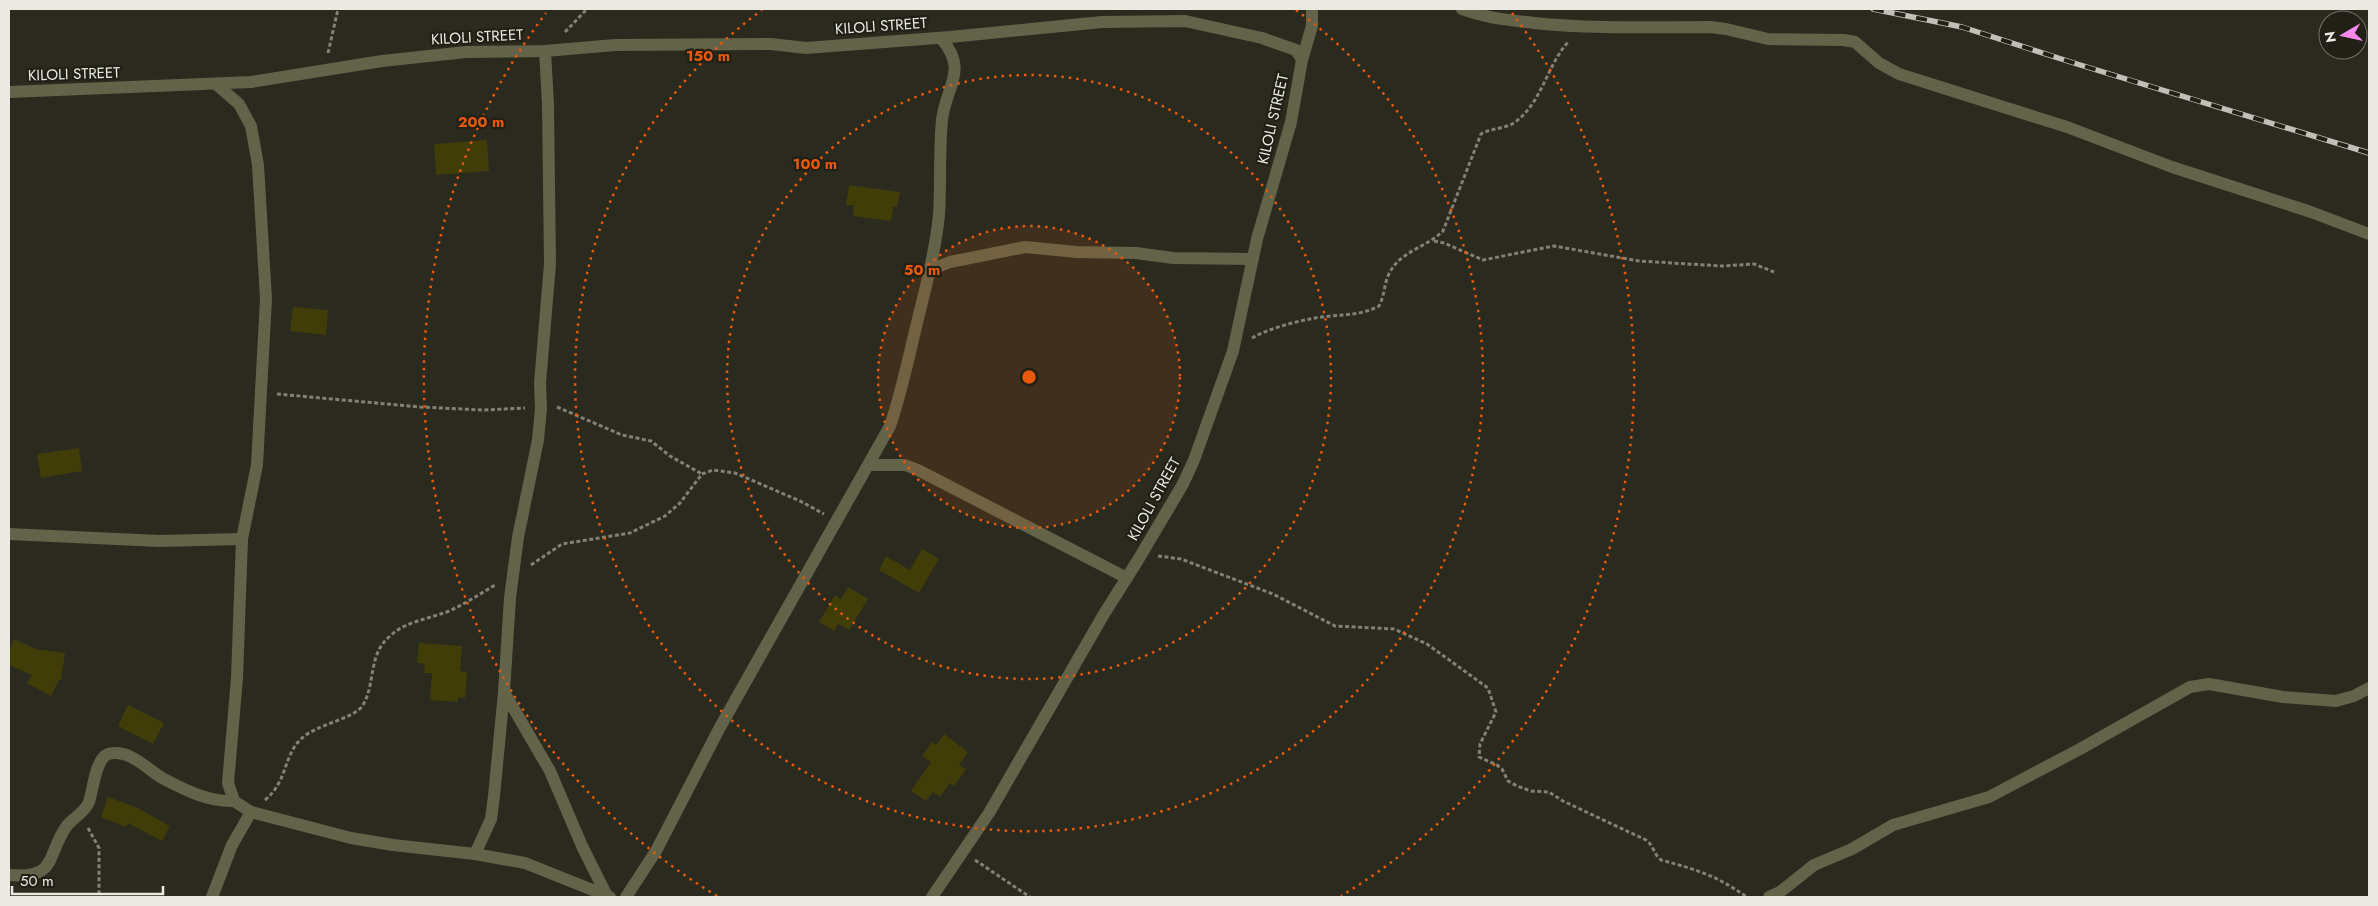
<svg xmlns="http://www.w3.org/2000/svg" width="2378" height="906" viewBox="0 0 2378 906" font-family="Jost,sans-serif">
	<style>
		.building { fill: #403d08 }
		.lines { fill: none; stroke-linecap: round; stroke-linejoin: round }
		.path { stroke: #818178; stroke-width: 3; stroke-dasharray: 4 2.5; stroke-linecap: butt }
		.minor { stroke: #636349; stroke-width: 12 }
		.rail-casing { stroke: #c0c0b8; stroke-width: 5.5 }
		.rail { stroke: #212016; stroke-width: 4; stroke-dasharray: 11; stroke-linecap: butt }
		.ring { fill: none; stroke: #e8590c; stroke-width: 2.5; stroke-dasharray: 2.5 5 }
		.labels { text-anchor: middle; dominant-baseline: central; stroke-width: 4.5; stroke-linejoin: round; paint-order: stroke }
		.street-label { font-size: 15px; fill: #eaeae3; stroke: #212016 }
		.centre { fill: #e8590c; stroke: #212016; stroke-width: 2.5 }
		.ring-label { font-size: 15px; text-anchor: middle; font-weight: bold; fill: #e8590c; stroke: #212016; stroke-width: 4.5; stroke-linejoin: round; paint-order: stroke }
	</style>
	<rect width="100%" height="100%" fill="#2a2a1f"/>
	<!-- building -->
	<g class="building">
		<polygon points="487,140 489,171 436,175 434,144"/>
		<polygon points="849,185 900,192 897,207 893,207 891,221 853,216 854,205 846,205"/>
		<polygon points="293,307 328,310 326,335 290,331"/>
		<polygon points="79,448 82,471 41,478 37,454"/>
		<polygon points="922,549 939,559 919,593 879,570 886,556 910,570"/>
		<polygon points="848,587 868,599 849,630 838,624 834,631 819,622 835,595 841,599"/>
		<polygon points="14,639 36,649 65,653 61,680 59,680 51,696 27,683 32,675 9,665 9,651"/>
		<polygon points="419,643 462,646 460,671 467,672 465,698 458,697 458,702 430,700 432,673 424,673 425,664 417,663"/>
		<polygon points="128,705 164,723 153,744 118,726"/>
		<polygon points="944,734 968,752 959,765 966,769 954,786 950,783 940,797 933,792 926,801 911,791 931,762 922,756 932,742 936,745"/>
		<polygon points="108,797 138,808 170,826 162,841 128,823 126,827 101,817"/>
	</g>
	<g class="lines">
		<!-- path -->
		<g class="path">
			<polyline points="565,32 587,9"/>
			<polyline points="328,53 338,9"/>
			<polyline points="1434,241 1444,243 1483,260 1554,246 1639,261 1722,266 1754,264 1774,272"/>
			<path d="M1252,338C1270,328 1294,322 1315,318C1336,314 1359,317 1379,306C1385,295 1384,282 1390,272C1401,251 1427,247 1443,231L1481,134C1491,128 1504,129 1514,123C1543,102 1546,66 1569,41"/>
			<polyline points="277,394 420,407 483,410 525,408"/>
			<polyline points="557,407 622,435 651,441 670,456 702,474"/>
			<path d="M1158,556L1181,559L1273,594L1335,626L1394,629L1427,644L1488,688L1496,712L1480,744L1479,757L1497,765L1502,769L1508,781L1517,786L1531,791L1549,792L1563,801L1646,840C1654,846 1654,855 1661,860C1698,870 1715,875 1747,897"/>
			<polyline points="531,565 562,544 630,533 665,516 680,503 702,474 713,470 735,473 800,501 824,514"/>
			<path d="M265,800C288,781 283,756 301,739C316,724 355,719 363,705C376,682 368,654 390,636C406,621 429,619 449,611C465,604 480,594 495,585"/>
			<polyline points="88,828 99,848 99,897"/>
			<polyline points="975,860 1030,897"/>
		</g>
		<!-- minor -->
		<g class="minor">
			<path d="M1462,9C1485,18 1509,20 1534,23C1592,29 1651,27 1710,27L1726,29L1768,39L1844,40L1855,42L1879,63L1899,74L2067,127L2172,167L2311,212L2369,234"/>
			<polyline points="1302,60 1312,26 1312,9"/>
			<polyline points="217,85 239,104 251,126 258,165 266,299 257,465 242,539 237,678 228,783 234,801 251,812 351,838 393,845 475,854 525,863 610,897"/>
			<polyline points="9,92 251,82 382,61 466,52 545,51 615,45 771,44 806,48 950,37 1102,22 1185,21 1262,38 1296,50 1302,60 1291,122 1257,239 1233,351 1194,460 1183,484 1138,560 1104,614 989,813 932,897"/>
			<polyline points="930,270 950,262 1025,247 1077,252 1136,253 1173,258 1253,259"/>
			<polyline points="869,465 905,465 918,470 1127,578"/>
			<polyline points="9,534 159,541 242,539"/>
			<polyline points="504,692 550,771 582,846 607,896"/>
			<polyline points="475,854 491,819 494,796 504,692 510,598 518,537 538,440 541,408 540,383 550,264 548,104 545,51"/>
			<path d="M9,875C58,879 46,856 66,827C72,818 84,814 89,802C93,791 95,759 108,754C129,748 147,769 162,778C185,790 208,802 234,801"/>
			<polyline points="212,897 232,845 251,812"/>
			<path d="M626,897L656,851L719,729L890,426C901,394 908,360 916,327C925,290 935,253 939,215C941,183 939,151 942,120C946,85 969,71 941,38"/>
			<polyline points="1769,897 1780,892 1814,865 1852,849 1893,825 1989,797 2080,749 2190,687 2209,684 2283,697 2336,701 2354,696 2369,688"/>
		</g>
		<!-- rail casing -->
		<g class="rail-casing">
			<polyline id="rail" points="1873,9 1962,27 2077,64 2369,153"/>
		</g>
		<!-- rail -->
		<use href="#rail" class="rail"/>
	</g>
	<!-- distance rings -->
	<circle cx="1029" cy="377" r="151" fill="#e8590c" fill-opacity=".12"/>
	<g class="ring">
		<circle cx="1029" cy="377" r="151"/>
		<circle cx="1029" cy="377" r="302"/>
		<path d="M1296 10A454 454 0 1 1 762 10"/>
		<path d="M717 896A605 605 0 0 1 546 13M1512 13A605 605 0 0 1 1341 896"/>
	</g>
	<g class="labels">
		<!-- street labels -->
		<g class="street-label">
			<text transform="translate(881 26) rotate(-4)">KILOLI STREET</text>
			<text transform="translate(477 37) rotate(-3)">KILOLI STREET</text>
			<text transform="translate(74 74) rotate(-2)">KILOLI STREET</text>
			<text transform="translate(1273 119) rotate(-77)">KILOLI STREET</text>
			<text transform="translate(1154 499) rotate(-61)">KILOLI STREET</text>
		</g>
	</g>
	<circle cx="1029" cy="377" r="8" class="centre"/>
	<g class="ring-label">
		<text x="708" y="61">150 m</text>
		<text x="481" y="127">200 m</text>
		<text x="815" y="169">100 m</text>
		<text x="922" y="275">50 m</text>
	</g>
	<!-- border -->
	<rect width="2378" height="906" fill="none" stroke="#eaeae3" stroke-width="20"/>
	<!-- north arrow -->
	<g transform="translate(2343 35) rotate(261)"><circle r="24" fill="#212016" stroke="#717168"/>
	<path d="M0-4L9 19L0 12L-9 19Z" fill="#f888eb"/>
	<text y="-8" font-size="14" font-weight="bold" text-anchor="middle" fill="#eaeae3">N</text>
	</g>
	<!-- scale -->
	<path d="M12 886v8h151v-8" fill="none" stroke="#eaeae3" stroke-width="2.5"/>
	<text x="20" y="886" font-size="15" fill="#eaeae3" stroke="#212016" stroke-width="4" paint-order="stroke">50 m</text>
</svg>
